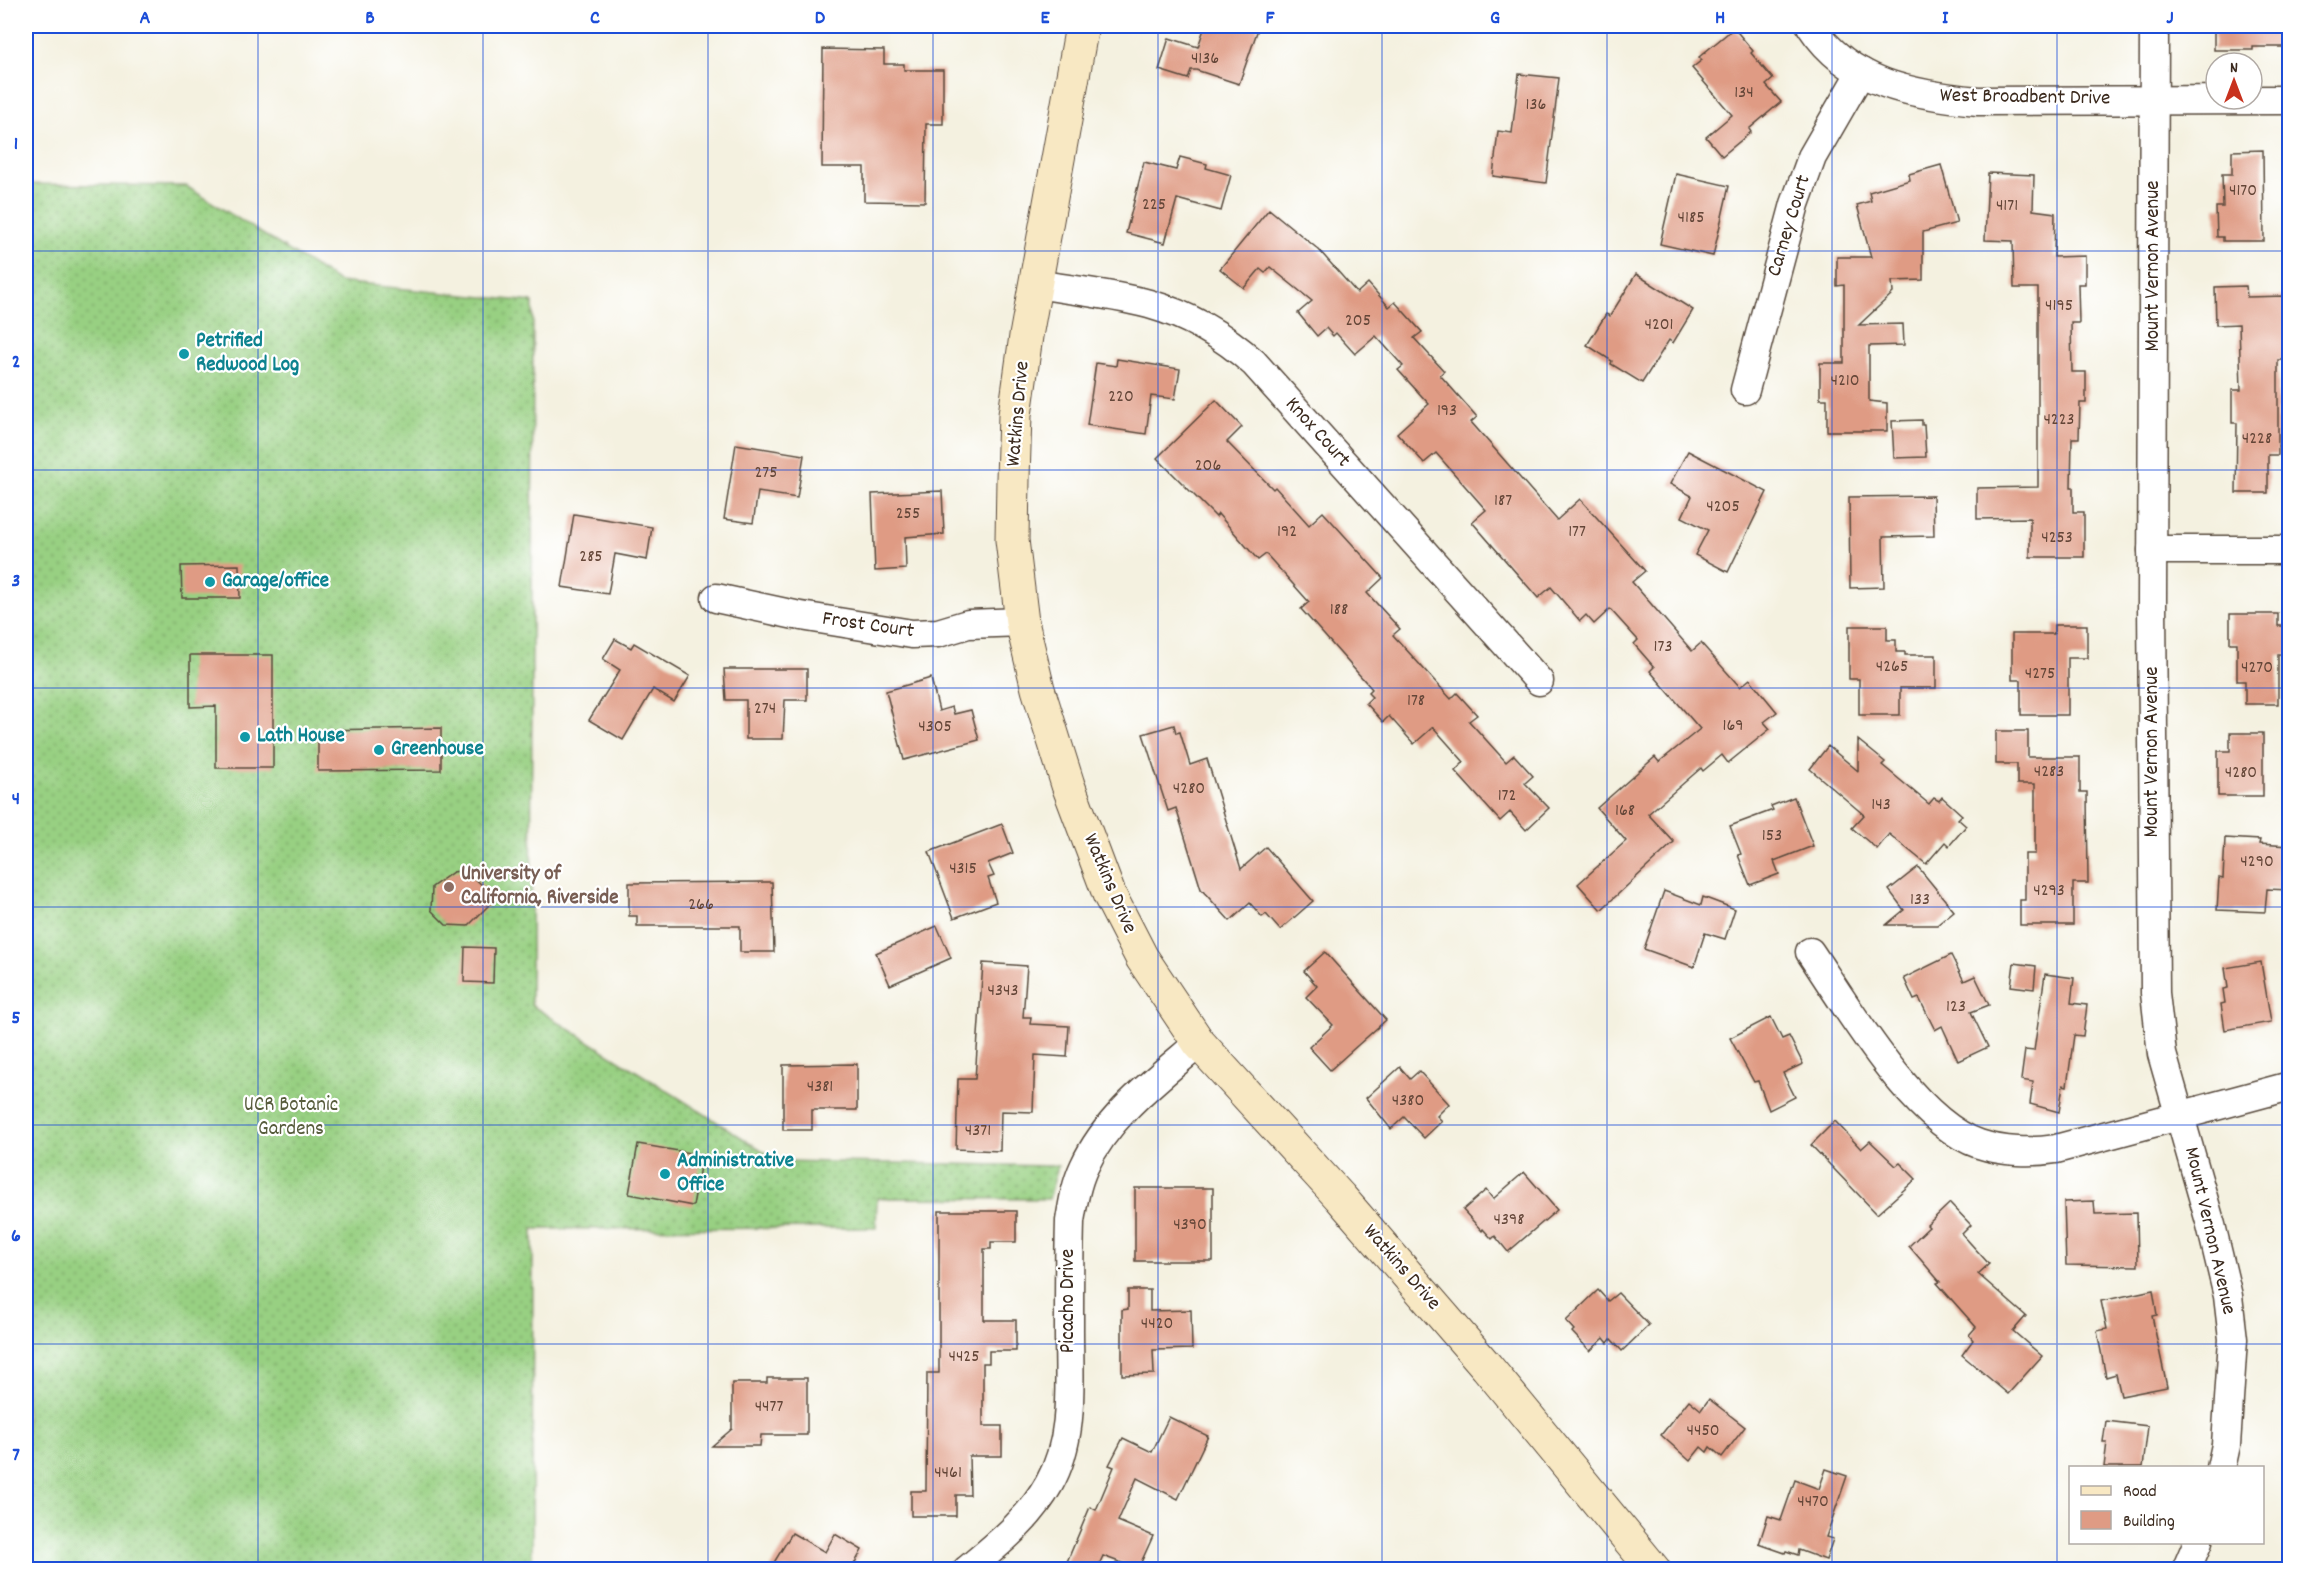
<svg xmlns="http://www.w3.org/2000/svg" width="2315" height="1595" viewBox="0 0 2315 1595" font-family="Dekko,sans-serif">
	<style>
		.garden { fill: url(#garden-dots); stroke: #6a7d50; stroke-width: 1.5 }
		.building { fill: #df9b84 }
		.lines { fill: none; stroke-linecap: round; stroke-linejoin: round }
		.minor-casing { stroke: #57483b; stroke-width: 31 }
		.secondary-casing { stroke: #57483b; stroke-width: 35 }
		.minor { stroke: #fff; stroke-width: 28 }
		.secondary { stroke: #f8e8c3; stroke-width: 33 }
		.grid { fill: none; stroke: #1d4ed8; stroke-width: 1.5; stroke-opacity: 0.55 }
		.culture-dot { fill: #0f9aa8; stroke: #fff; stroke-width: 2 }
		.education-dot { fill: #8d6e63; stroke: #fff; stroke-width: 2 }
		.labels { text-anchor: middle; dominant-baseline: central; stroke-width: 4.5; stroke-linejoin: round; paint-order: stroke }
		.number-label { font-size: 18px; fill: #644638 }
		.street-label { font-size: 21px; fill: #3b2a1e; stroke: #fff }
		.culture-label { font-size: 21px; font-weight: bold; fill: #0d838f; stroke: #fff; text-anchor: start }
		.education-label { font-size: 21px; font-weight: bold; fill: #785e54; stroke: #fff; text-anchor: start }
		.park-label { font-size: 21px; fill: #575c3c; stroke: #fff }
		.neatline { fill: none; stroke: #1d4ed8; stroke-width: 2 }
		.grid-label { font-size: 20px; text-anchor: middle; font-weight: bold; fill: #1d4ed8 }
	</style>
	<defs>
		<pattern id="garden-dots" width="8" height="8" patternUnits="userSpaceOnUse" patternTransform="scale(1.5)"><rect width="8" height="8" fill="#98d082"/><path d="M2 2h.1M6 6h.1" fill="none" stroke="#7da96a" stroke-width="1.8" stroke-linecap="round"/></pattern>
	</defs>
	<rect width="100%" height="100%" fill="#fff"/>
	<filter id="ink" filterUnits="userSpaceOnUse"><feTurbulence type="fractalNoise" baseFrequency=".0167" numOctaves="2"/><feDisplacementMap in="SourceGraphic" scale="12" xChannelSelector="R" yChannelSelector="G"/><feConvolveMatrix kernelMatrix="1 2 1 2 8 2 1 2 1" color-interpolation-filters="sRGB"/></filter>
	<filter id="wash" filterUnits="userSpaceOnUse"><feTurbulence type="fractalNoise" baseFrequency=".008" numOctaves="4" result="noise"/><feDisplacementMap in="SourceGraphic" scale="24" xChannelSelector="R" yChannelSelector="G"/><feGaussianBlur stdDeviation="1.35" result="paint"/><feColorMatrix in="noise" values="0 0 0 0 0 0 0 0 0 0 0 0 0 0 0 0 0 1.4 0 .05"/><feComposite in="paint" operator="in"/></filter>
	<g filter="url(#wash)">
		<rect width="100%" height="100%" fill="#f4f1e0"/>
		<!-- garden -->
		<polygon class="garden" points="26,184 186,186 339,282 533,302 531,1005 779,1161 1058,1166 1049,1199 877,1198 876,1228 533,1229 532,1569 26,1570"/>
		<g id="blocks">
			<!-- building -->
			<g class="building">
				<polygon points="1205,26 1259,26 1239,84 1196,70 1191,70 1188,79 1159,70 1169,38 1198,47"/>
				<polygon points="2214,26 2289,26 2289,47 2253,47 2253,50 2214,50"/>
				<polygon points="1734,28 1753,51 1751,53 1773,79 1766,85 1781,102 1749,129 1751,132 1722,156 1706,137 1732,115 1692,68 1702,60 1699,57"/>
				<polygon points="823,49 884,50 884,64 904,64 904,70 943,70 943,124 926,124 925,202 864,201 864,167 822,167"/>
				<polygon points="1519,74 1559,78 1546,183 1493,176 1498,131 1512,133"/>
				<polygon points="2263,150 2264,241 2223,241 2223,237 2217,237 2216,207 2223,207 2222,174 2232,174 2232,151"/>
				<polygon points="1180,157 1207,164 1206,168 1231,175 1221,211 1177,199 1165,243 1126,233 1144,162 1176,170"/>
				<polygon points="1941,165 1957,223 1923,232 1923,280 1892,281 1893,293 1859,325 1903,324 1904,345 1869,346 1869,401 1887,403 1887,431 1827,431 1827,399 1820,399 1820,363 1844,363 1844,285 1837,286 1837,257 1871,257 1857,205 1871,201 1869,192 1910,180 1909,174"/>
				<polygon points="1988,173 2034,175 2033,210 2055,213 2054,257 2085,256 2085,284 2078,284 2079,323 2071,323 2072,372 2086,372 2086,403 2080,403 2079,438 2072,438 2071,487 2073,487 2073,512 2084,512 2084,557 2030,557 2030,518 1977,519 1977,488 2038,487 2038,288 2014,288 2013,241 1985,240"/>
				<polygon points="1676,174 1729,186 1713,256 1660,244"/>
				<polygon points="1269,209 1319,250 1357,293 1368,283 1389,307 1395,302 1422,332 1414,338 1444,371 1440,375 1477,417 1471,422 1557,520 1580,499 1645,571 1632,582 1692,651 1701,643 1740,687 1750,679 1777,712 1764,722 1770,729 1728,763 1722,755 1703,771 1701,768 1648,814 1674,842 1601,910 1578,884 1626,841 1597,808 1655,757 1659,762 1700,729 1650,671 1654,667 1634,644 1638,640 1610,609 1594,624 1586,615 1580,621 1551,587 1538,598 1472,522 1486,510 1436,453 1424,463 1397,433 1429,404 1398,370 1403,366 1376,336 1355,354 1336,333 1333,336 1326,328 1317,336 1298,313 1312,301 1270,267 1265,273 1260,269 1244,288 1220,269"/>
				<polygon points="1636,274 1693,310 1673,343 1669,340 1642,383 1611,364 1612,361 1587,345 1606,314 1610,316"/>
				<polygon points="2246,286 2247,297 2286,296 2288,360 2278,360 2278,455 2268,455 2268,493 2236,493 2237,423 2232,423 2232,390 2241,390 2239,324 2216,325 2215,287"/>
				<polygon points="1117,359 1180,369 1175,399 1151,396 1146,434 1087,425 1096,363 1116,366"/>
				<polygon points="1216,400 1242,427 1227,442 1273,489 1275,487 1309,525 1323,512 1383,578 1367,593 1400,629 1393,635 1451,699 1457,693 1477,715 1469,721 1506,762 1514,755 1533,776 1525,783 1549,808 1526,830 1510,812 1500,821 1455,771 1464,762 1433,727 1414,744 1389,716 1383,722 1366,703 1372,697 1368,693 1372,689 1301,609 1309,602 1266,554 1258,560 1218,514 1216,517 1157,458"/>
				<polygon points="1922,420 1922,425 1924,425 1926,457 1894,458 1892,421"/>
				<polygon points="736,444 804,455 797,498 758,492 753,523 724,519"/>
				<polygon points="1688,451 1767,492 1728,572 1695,555 1708,530 1682,517 1692,496 1670,484"/>
				<polygon points="942,491 944,534 905,537 906,569 875,571 872,494"/>
				<polygon points="1933,496 1934,536 1883,537 1884,587 1850,588 1849,497"/>
				<polygon points="574,514 652,527 647,560 615,554 608,594 562,587"/>
				<polygon points="239,565 240,598 182,598 181,566"/>
				<polygon points="2230,614 2278,614 2278,626 2289,626 2289,655 2278,655 2278,704 2245,704 2245,681 2237,681 2237,643 2230,643"/>
				<polygon points="2054,625 2087,625 2087,658 2068,658 2068,715 2021,715 2021,680 2012,680 2012,634 2054,634"/>
				<polygon points="1849,626 1887,626 1887,640 1896,640 1896,652 1905,652 1905,655 1936,655 1936,688 1900,688 1900,715 1859,715 1859,679 1849,679"/>
				<polygon points="615,639 631,648 634,643 690,676 674,702 653,689 623,740 589,720 620,670 603,659"/>
				<polygon points="190,655 273,655 273,768 216,768 216,706 190,707"/>
				<polygon points="724,669 807,669 807,700 785,700 783,739 746,739 746,700 726,700"/>
				<polygon points="931,678 939,711 952,707 954,714 971,710 979,740 904,760 886,691"/>
				<polygon points="1174,725 1176,733 1180,732 1190,765 1207,759 1241,869 1266,847 1313,901 1280,930 1266,914 1262,917 1250,903 1230,921 1201,889 1176,808 1168,811 1143,734"/>
				<polygon points="441,728 441,770 318,771 318,730"/>
				<polygon points="1996,731 2028,731 2028,757 2080,757 2080,792 2087,792 2088,883 2073,883 2073,925 2020,925 2020,900 2025,900 2025,854 2035,854 2035,784 2017,784 2017,764 1996,764"/>
				<polygon points="2230,733 2263,733 2263,796 2218,796 2218,751 2230,751"/>
				<polygon points="1858,740 1885,762 1882,765 1929,804 1934,798 1939,801 1942,797 1962,815 1958,819 1966,826 1949,846 1945,842 1926,864 1889,834 1877,849 1852,828 1864,815 1810,769 1828,746 1858,771"/>
				<polygon points="1794,797 1813,846 1774,861 1779,874 1750,885 1738,855 1741,854 1730,826 1773,810 1771,806"/>
				<polygon points="1002,824 1013,853 988,863 994,876 988,878 996,902 954,918 929,852"/>
				<polygon points="2225,838 2260,840 2259,844 2289,846 2289,890 2267,889 2265,912 2217,910 2219,878 2223,879"/>
				<polygon points="1918,867 1954,911 1937,925 1886,925 1904,910 1889,890"/>
				<polygon points="466,870 486,889 490,904 468,926 446,925 431,910 432,887 453,872"/>
				<polygon points="772,882 774,952 740,952 740,926 637,926 637,916 629,916 629,883"/>
				<polygon points="1664,891 1701,905 1703,897 1735,909 1725,939 1705,933 1694,967 1644,949"/>
				<polygon points="937,926 951,958 890,985 876,953"/>
				<polygon points="465,947 494,948 493,983 464,982"/>
				<polygon points="1325,952 1386,1020 1330,1070 1309,1047 1333,1025 1306,997 1317,986 1304,971"/>
				<polygon points="1951,955 1964,981 1975,976 1989,1005 1971,1012 1988,1047 1958,1061 1942,1026 1935,1030 1919,998 1914,1000 1904,978"/>
				<polygon points="2261,962 2271,1022 2225,1030 2221,1004 2225,1003 2223,989 2228,988 2225,968"/>
				<polygon points="983,963 1027,966 1023,1017 1031,1017 1030,1024 1069,1026 1067,1057 1035,1055 1033,1112 1001,1111 1000,1151 956,1149 958,1079 975,1079"/>
				<polygon points="2014,963 2036,966 2034,989 2011,986"/>
				<polygon points="2045,974 2074,978 2071,1003 2087,1005 2083,1036 2074,1035 2067,1086 2063,1085 2059,1112 2030,1104 2033,1082 2021,1080 2025,1050 2034,1051"/>
				<polygon points="1771,1017 1782,1039 1789,1036 1803,1064 1783,1073 1795,1097 1769,1110 1758,1081 1754,1082 1730,1038"/>
				<polygon points="857,1064 857,1110 812,1110 812,1130 783,1130 783,1065"/>
				<polygon points="1400,1067 1410,1079 1419,1071 1449,1104 1437,1116 1442,1121 1424,1138 1404,1117 1391,1129 1366,1098"/>
				<polygon points="1835,1121 1861,1149 1870,1141 1896,1166 1900,1163 1916,1179 1877,1214 1811,1145"/>
				<polygon points="638,1144 702,1155 693,1206 629,1194"/>
				<polygon points="1524,1172 1557,1210 1508,1252 1495,1236 1492,1239 1483,1229 1482,1231 1463,1210 1486,1190 1493,1199"/>
				<rect x="1135" y="1188" width="78" height="73"/>
				<polygon points="2094,1201 2095,1214 2137,1213 2138,1266 2066,1265 2064,1202"/>
				<polygon points="1950,1203 1971,1225 1962,1234 1989,1264 1978,1274 2026,1316 2013,1331 2042,1356 2008,1394 1962,1355 1973,1340 1969,1335 1976,1327 1937,1283 1940,1282 1909,1246 1929,1227 1927,1225"/>
				<polygon points="939,1211 1016,1211 1016,1242 991,1242 991,1249 984,1249 984,1320 1016,1320 1016,1351 989,1351 989,1363 983,1363 983,1426 1002,1426 1002,1456 969,1456 970,1495 956,1495 956,1516 911,1516 911,1491 926,1491 927,1373 939,1373"/>
				<polygon points="1128,1290 1150,1290 1150,1311 1191,1310 1192,1349 1153,1350 1154,1374 1122,1375 1122,1310 1128,1309"/>
				<polygon points="1598,1290 1608,1301 1618,1293 1649,1325 1622,1351 1611,1339 1608,1343 1604,1338 1590,1351 1572,1332 1574,1330 1566,1321"/>
				<polygon points="2153,1290 2157,1315 2152,1316 2167,1387 2121,1396 2116,1374 2106,1377 2097,1331 2107,1329 2101,1301"/>
				<polygon points="767,1378 807,1378 807,1435 761,1435 760,1446 712,1446 732,1429 732,1383 767,1383"/>
				<polygon points="1709,1399 1745,1427 1722,1457 1710,1447 1707,1452 1701,1447 1690,1461 1661,1435 1689,1400 1701,1410"/>
				<polygon points="1169,1417 1208,1436 1178,1499 1137,1478 1118,1521 1153,1536 1138,1569 1103,1556 1097,1569 1064,1569 1090,1507 1096,1510 1114,1467 1109,1465 1123,1438 1152,1452"/>
				<polygon points="2106,1421 2148,1426 2143,1467 2104,1467 2107,1442 2103,1442"/>
				<polygon points="1826,1469 1847,1476 1826,1537 1833,1539 1826,1560 1799,1550 1798,1555 1786,1551 1785,1553 1759,1544 1768,1516 1781,1520 1795,1480 1819,1489"/>
				<polygon points="792,1533 825,1552 835,1534 862,1550 852,1568 855,1569 770,1569"/>
			</g>
		</g>
	</g>
	<g filter="url(#ink)">
		<use href="#blocks" fill-opacity="0" stroke="#57483b" stroke-width="1.5"/>
		<g class="lines">
			<!-- minor casing -->
			<g class="minor-casing">
				<g id="minor">
					<path d="M1811,26C1849,84 1914,95 1978,101L2290,100"/>
					<polyline points="2154,26 2152,602 2155,993 2162,1054 2211,1225 2228,1296 2233,1339 2226,1445 2221,1468"/>
					<path d="M1035,284C1073,290 1112,294 1149,304C1188,315 1225,337 1254,363L1539,681"/>
					<polyline points="1745,390 1795,204 1812,157 1861,72"/>
					<polyline points="2152,550 2290,550"/>
					<polyline points="716,598 795,615 912,634 938,633 968,624 1022,622"/>
					<path d="M1810,952C1848,1008 1914,1122 1979,1144C2003,1152 2032,1153 2056,1149L2290,1086"/>
					<path d="M967,1570C998,1544 1029,1520 1049,1484C1075,1438 1069,1382 1069,1331C1069,1294 1069,1257 1070,1221C1073,1203 1076,1184 1084,1167C1107,1116 1157,1079 1199,1043"/>
					<polyline points="2186,1570 2198,1542"/>
				</g>
			</g>
			<!-- secondary casing -->
			<g class="secondary-casing">
				<polyline id="secondary" points="1082,26 1026,336 1015,415 1013,479 1012,540 1022,622 1038,689 1068,785 1109,894 1142,958 1199,1043 1340,1197 1487,1367 1654,1570"/>
			</g>
			<!-- minor -->
			<use href="#minor" class="minor"/>
			<!-- secondary -->
			<use href="#secondary" class="secondary"/>
		</g>
	</g>
	<!-- grid -->
	<path class="grid" d="M258,26V1570M483,26V1570M708,26V1570M933,26V1570M1158,26V1570M1382,26V1570M1607,26V1570M1832,26V1570M2057,26V1570M26,251H2290M26,470H2290M26,688H2290M26,907H2290M26,1125H2290M26,1344H2290"/>
	<!-- markers -->
	<g class="culture-dot">
		<circle cx="184" cy="354" r="6"/>
		<circle cx="210" cy="582" r="6"/>
		<circle cx="245" cy="737" r="6"/>
		<circle cx="379" cy="750" r="6"/>
		<circle cx="665" cy="1174" r="6"/>
	</g>
	<circle class="education-dot" cx="449" cy="887" r="6"/>
	<g class="labels">
		<!-- number labels -->
		<g class="number-label">
			<text x="1205" y="59">4136</text>
			<text x="1744" y="93">134</text>
			<text x="1536" y="105">136</text>
			<text x="2243" y="191">4170</text>
			<text x="1154" y="205">225</text>
			<text x="2007" y="206">4171</text>
			<text x="1691" y="218">4185</text>
			<text x="2059" y="306">4195</text>
			<text x="1358" y="321">205</text>
			<text x="1659" y="325">4201</text>
			<text x="1845" y="381">4210</text>
			<text x="1121" y="397">220</text>
			<text x="1447" y="411">193</text>
			<text x="2059" y="420">4223</text>
			<text x="2257" y="439">4228</text>
			<text x="1208" y="466">206</text>
			<text x="766" y="473">275</text>
			<text x="1503" y="501">187</text>
			<text x="1723" y="507">4205</text>
			<text x="908" y="514">255</text>
			<text x="1287" y="532">192</text>
			<text x="1577" y="532">177</text>
			<text x="2057" y="538">4253</text>
			<text x="591" y="557">285</text>
			<text x="1339" y="610">188</text>
			<text x="1663" y="647">173</text>
			<text x="1892" y="667">4265</text>
			<text x="2257" y="668">4270</text>
			<text x="2040" y="674">4275</text>
			<text x="1416" y="701">178</text>
			<text x="765" y="709">274</text>
			<text x="1733" y="726">169</text>
			<text x="935" y="727">4305</text>
			<text x="2049" y="772">4283</text>
			<text x="2241" y="773">4280</text>
			<text x="1189" y="789">4280</text>
			<text x="1507" y="796">172</text>
			<text x="1881" y="805">143</text>
			<text x="1625" y="811">168</text>
			<text x="1772" y="836">153</text>
			<text x="2257" y="862">4290</text>
			<text x="963" y="869">4315</text>
			<text x="2049" y="891">4293</text>
			<text x="1920" y="900">133</text>
			<text x="701" y="905">266</text>
			<text x="1003" y="991">4343</text>
			<text x="1956" y="1007">123</text>
			<text x="820" y="1087">4381</text>
			<text x="1408" y="1101">4380</text>
			<text x="978" y="1131">4371</text>
			<text x="1509" y="1220">4398</text>
			<text x="1190" y="1225">4390</text>
			<text x="1157" y="1324">4420</text>
			<text x="964" y="1357">4425</text>
			<text x="769" y="1407">4477</text>
			<text x="1703" y="1431">4450</text>
			<text x="948" y="1473">4461</text>
			<text x="1813" y="1502">4470</text>
		</g>
		<!-- street labels -->
		<g class="street-label">
			<text transform="translate(2025 98) rotate(1)">West Broadbent Drive</text>
			<text transform="translate(1790 226) rotate(-73)">Carney Court</text>
			<text transform="translate(2154 266) rotate(-90)">Mount Vernon Avenue</text>
			<text transform="translate(1019 414) rotate(-85)">Watkins Drive</text>
			<text transform="translate(1317 433) rotate(48)">Knox Court</text>
			<text transform="translate(868 626) rotate(8)">Frost Court</text>
			<text transform="translate(2153 752) rotate(-90)">Mount Vernon Avenue</text>
			<text transform="translate(1109 884) rotate(67)">Watkins Drive</text>
			<text transform="translate(2209 1231) rotate(77)">Mount Vernon Avenue</text>
			<text transform="translate(1401 1268) rotate(49)">Watkins Drive</text>
			<text transform="translate(1069 1301) rotate(-90)">Picacho Drive</text>
		</g>
		<!-- culture labels -->
		<g class="culture-label">
			<text x="196" y="342">Petrified<tspan x="196" dy="24">Redwood Log</tspan></text>
			<text x="222" y="582">Garage/office</text>
			<text x="257" y="737">Lath House</text>
			<text x="391" y="750">Greenhouse</text>
			<text x="677" y="1162">Administrative<tspan x="677" dy="24">Office</tspan></text>
		</g>
		<!-- education labels -->
		<g class="education-label">
			<text x="461" y="875">University of<tspan x="461" dy="24">California, Riverside</tspan></text>
		</g>
		<!-- park labels -->
		<g class="park-label">
			<text x="291" y="1106">UCR Botanic<tspan x="291" dy="24">Gardens</tspan></text>
		</g>
	</g>
	<!-- margin -->
	<rect width="2315" height="1595" fill="none" stroke="#fff" stroke-width="66"/>
	<!-- legend -->
	<rect x="2069" y="1466" width="195" height="78" fill="#ffffff" stroke="#b1aaa5" stroke-width="1.5"/>
	<rect x="2081" y="1486" width="30" height="9" fill="#f8e8c3" stroke="#b1aaa5" stroke-width="1.5"/>
	<text x="2123" y="1496" font-size="18" fill="#3b2a1e">Road</text>
	<rect x="2081" y="1511" width="30" height="18" fill="#df9b84" stroke="#b1aaa5" stroke-width="1.5"/>
	<text x="2123" y="1526" font-size="18" fill="#3b2a1e">Building</text>
	<!-- north arrow -->
	<g transform="translate(2234 81)"><circle r="28" fill="#ffffff" stroke="#b1aaa5" stroke-width="1.5"/>
	<path d="M0-4.5L10 22L0 15L-10 22Z" fill="#c8321e"/>
	<text y="-9" font-size="16" font-weight="bold" text-anchor="middle" fill="#3b2a1e">N</text>
	</g>
	<rect x="33" y="33" width="2249" height="1529" class="neatline"/>
	<g class="grid-label">
		<text x="145" y="23">A</text>
		<text x="370" y="23">B</text>
		<text x="595" y="23">C</text>
		<text x="820" y="23">D</text>
		<text x="1045" y="23">E</text>
		<text x="1270" y="23">F</text>
		<text x="1495" y="23">G</text>
		<text x="1720" y="23">H</text>
		<text x="1945" y="23">I</text>
		<text x="2170" y="23">J</text>
		<text x="16" y="149">1</text>
		<text x="16" y="367">2</text>
		<text x="16" y="586">3</text>
		<text x="16" y="804">4</text>
		<text x="16" y="1023">5</text>
		<text x="16" y="1241">6</text>
		<text x="16" y="1460">7</text>
	</g>
</svg>
